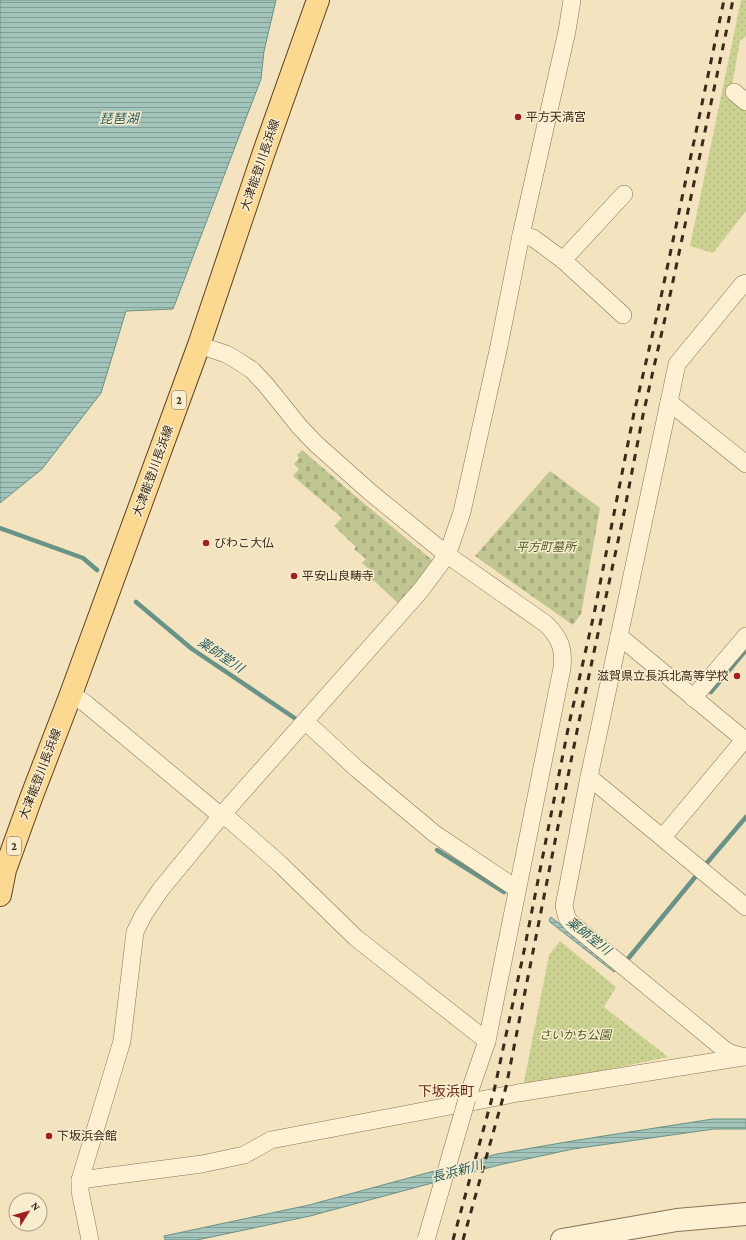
<svg xmlns="http://www.w3.org/2000/svg" width="746" height="1240" viewBox="0 0 746 1240" font-family="'Crimson Pro','Noto Sans JP',serif">
	<style>
		.grass { fill: url(#grass-dots) }
		.cemetery { fill: url(#cemetery-stones) }
		.water { fill: url(#water-rules); stroke: #689388 }
		.lines { fill: none; stroke-linecap: round; stroke-linejoin: round }
		.stream { stroke: #689388; stroke-width: 4.5 }
		.minor-casing { stroke: #8d7255; stroke-width: 18 }
		.tertiary-casing { stroke: #8d7255; stroke-width: 24 }
		.primary-casing { stroke: #5a402a; stroke-width: 24 }
		.minor { stroke: #fdf0d3; stroke-width: 17 }
		.tertiary { stroke: #fdf0d3; stroke-width: 22 }
		.primary { stroke: #fbd991; stroke-width: 22 }
		.rail { stroke: #3b2a1b; stroke-width: 3; stroke-dasharray: 7 7; stroke-linecap: butt }
		.minor-bridge-casing { stroke: #8d7255; stroke-width: 18; stroke-linecap: butt }
		.minor-bridge { stroke: #fdf0d3; stroke-width: 17 }
		.poi-dot { fill: #a31e20; stroke: #f9edcf; stroke-width: 1.5 }
		.labels { text-anchor: middle; dominant-baseline: central; stroke-width: 3; stroke-linejoin: round; paint-order: stroke }
		.shield { fill: #f9edcf; stroke: #746451; stroke-width: 1 }
		.shield-label { font-size: 11px; font-weight: bold; fill: #3b2a1b }
		.poi-label { font-size: 12px; fill: #3b2a1b; stroke: #f9edcf; text-anchor: start }
		.street-label { font-size: 12px; fill: #3b2a1b; stroke: #f9edcf }
		.park-label { font-size: 12px; font-style: italic; fill: #4c5a1f; stroke: #f9edcf }
		.water-label { font-size: 13px; font-style: italic; fill: #285d59; stroke: #f9edcf }
		.quarter-label { font-size: 14px; fill: #6d2715; stroke: #f9edcf }
	</style>
	<defs>
		<pattern id="grass-dots" width="8" height="8" patternUnits="userSpaceOnUse"><rect width="8" height="8" fill="#cbd291"/><path d="M2 2h.1M6 6h.1" fill="none" stroke="#afb47c" stroke-width="1.8" stroke-linecap="round"/></pattern>
		<pattern id="cemetery-stones" width="16" height="16" patternUnits="userSpaceOnUse"><rect width="16" height="16" fill="#c0c691"/><path d="M2 7V4a2 2 0 0 1 4 0v3zM10 15v-3a2 2 0 0 1 4 0v3z" fill="#a6aa7c"/></pattern>
		<pattern id="water-rules" width="6" height="5" patternUnits="userSpaceOnUse"><rect width="6" height="5" fill="#a2c4ba"/><path d="M0 2.5h6" fill="none" stroke="#859f96"/></pattern>
	</defs>
	<rect width="100%" height="100%" fill="#f3e3be"/>
	<!-- grass -->
	<g class="grass">
		<polygon points="741,0 746,0 746,36 740,41 730,97 746,110 746,211 713,253 690,246"/>
		<polygon points="560,941 616,987 604,1007 668,1057 523,1087 549,955"/>
	</g>
	<!-- cemetery -->
	<g class="cemetery">
		<polygon points="302,450 360,500 432,560 432,568 400,605 368,575 371,571 362,563 366,559 354,549 356,547 334,526 342,518 293,476 299,469 294,464 299,458 297,455"/>
		<polygon points="550,471 600,508 581,614 573,625 475,556"/>
	</g>
	<!-- water -->
	<g class="water">
		<polygon points="0,0 276,0 264,51 261,79 173,309 126,311 101,393 42,469 0,503"/>
		<polygon points="551,917 616,970 614,972 550,922 549,920"/>
		<polygon points="713,1119 746,1119 746,1129 714,1129 573,1149 499,1165 310,1216 197,1240 165,1240 164,1236 309,1205 497,1154 578,1140"/>
	</g>
	<g class="lines">
		<!-- stream -->
		<g class="stream">
			<polyline points="0,528 83,558 97,570"/>
			<polyline points="136,602 192,649 299,721"/>
			<polyline points="711,692 746,650"/>
			<polyline points="437,850 504,892"/>
			<polyline points="706,864 746,817"/>
			<polyline points="627,960 696,876"/>
		</g>
		<!-- minor casing -->
		<g class="minor-casing">
			<g id="minor">
				<polyline points="734,92 746,102"/>
				<polyline points="521,235 533,238 563,260 623,315"/>
				<polyline points="563,260 624,194"/>
				<path d="M199,345L226,354L235,359L252,370L266,385L299,426L315,443L370,492L446,554L546,624C560,638 564,648 562,668L487,1041L467,1099"/>
				<polyline points="669,402 677,364 743,284 746,283"/>
				<polyline points="746,464 669,402 589,777 564,906 567,918 572,924 725,1050 733,1054 746,1057"/>
				<polyline points="619,636 746,741"/>
				<polyline points="71,694 85,703 221,816 230,820 280,864 356,938 487,1041"/>
				<polyline points="693,698 746,636"/>
				<polyline points="305,721 357,769 435,834 517,889"/>
				<polyline points="589,777 746,907"/>
				<polyline points="663,837 744,740"/>
				<polyline points="80,1180 202,1164 244,1155 271,1140 518,1093 743,1057"/>
				<polyline points="90,1240 80,1191 80,1180 122,1041 135,932 144,914 161,889 221,816 421,590 441,563 450,547 462,512 499,346 521,235 567,31 572,0"/>
			</g>
		</g>
		<!-- tertiary casing -->
		<g class="tertiary-casing">
			<polyline id="tertiary" points="562,1240 677,1220 746,1214"/>
		</g>
		<!-- primary casing -->
		<g class="primary-casing">
			<polyline id="primary" points="0,895 5,870 31,798 71,694 199,345 264,152 318,0"/>
		</g>
		<!-- minor -->
		<use href="#minor" class="minor"/>
		<!-- tertiary -->
		<use href="#tertiary" class="tertiary"/>
		<!-- primary -->
		<use href="#primary" class="primary"/>
		<!-- rail -->
		<g class="rail">
			<polyline points="453,1240 494,1091 523,956 569,724 594,614 634,413 658,311 724,0"/>
			<polyline points="463,1240 506,1087 578,726 623,518 643,415 666,314 733,0"/>
		</g>
		<!-- minor-bridge casing -->
		<g class="minor-bridge-casing">
			<polyline id="minor-bridge" points="426,1240 467,1099"/>
		</g>
		<!-- minor-bridge -->
		<use href="#minor-bridge" class="minor-bridge"/>
	</g>
	<!-- markers -->
	<g class="poi-dot">
		<circle cx="518" cy="117" r="4"/>
		<circle cx="206" cy="543" r="4"/>
		<circle cx="294" cy="576" r="4"/>
		<circle cx="737" cy="676" r="4"/>
		<circle cx="49" cy="1136" r="4"/>
	</g>
	<g class="labels">
		<!-- shield labels -->
		<g class="shield">
			<rect x="172" y="391" width="14" height="18" rx="3"/>
			<rect x="7" y="837" width="14" height="18" rx="3"/>
		</g>
		<g class="shield-label">
			<text x="179" y="400">2</text>
			<text x="14" y="846">2</text>
		</g>
		<!-- poi labels -->
		<g class="poi-label">
			<text x="526" y="117">平方天満宮</text>
			<text x="214" y="543">びわこ大仏</text>
			<text x="302" y="576">平安山良畴寺</text>
			<text x="729" y="676" text-anchor="end">滋賀県立長浜北高等学校</text>
			<text x="57" y="1136">下坂浜会館</text>
		</g>
		<!-- street labels -->
		<g class="street-label">
			<text transform="translate(260 165) rotate(-71)">大津能登川長浜線</text>
			<text transform="translate(153 471) rotate(-70)">大津能登川長浜線</text>
			<text transform="translate(40 774) rotate(-69)">大津能登川長浜線</text>
		</g>
		<!-- park labels -->
		<g class="park-label">
			<text x="546" y="547">平方町墓所</text>
			<text x="575" y="1035">さいかち公園</text>
		</g>
		<!-- water labels -->
		<g class="water-label">
			<text x="119" y="118">琵琶湖</text>
			<text transform="translate(221 655) rotate(34)">薬師堂川</text>
			<text transform="translate(589 936) rotate(38)">薬師堂川</text>
			<text transform="translate(457 1171) rotate(-15)">長浜新川</text>
		</g>
		<!-- quarter labels -->
		<g class="quarter-label">
			<text x="446" y="1091">下坂浜町</text>
		</g>
	</g>
	<!-- north arrow -->
	<g transform="translate(28 1212) rotate(53)"><circle r="19" fill="#f9edcf" stroke="#ad9f87"/>
	<path d="M0-3L7 15L0 10L-7 15Z" fill="#a31e20"/>
	<text y="-6" font-size="11" font-weight="bold" text-anchor="middle" fill="#3b2a1b">N</text>
	</g>
</svg>
